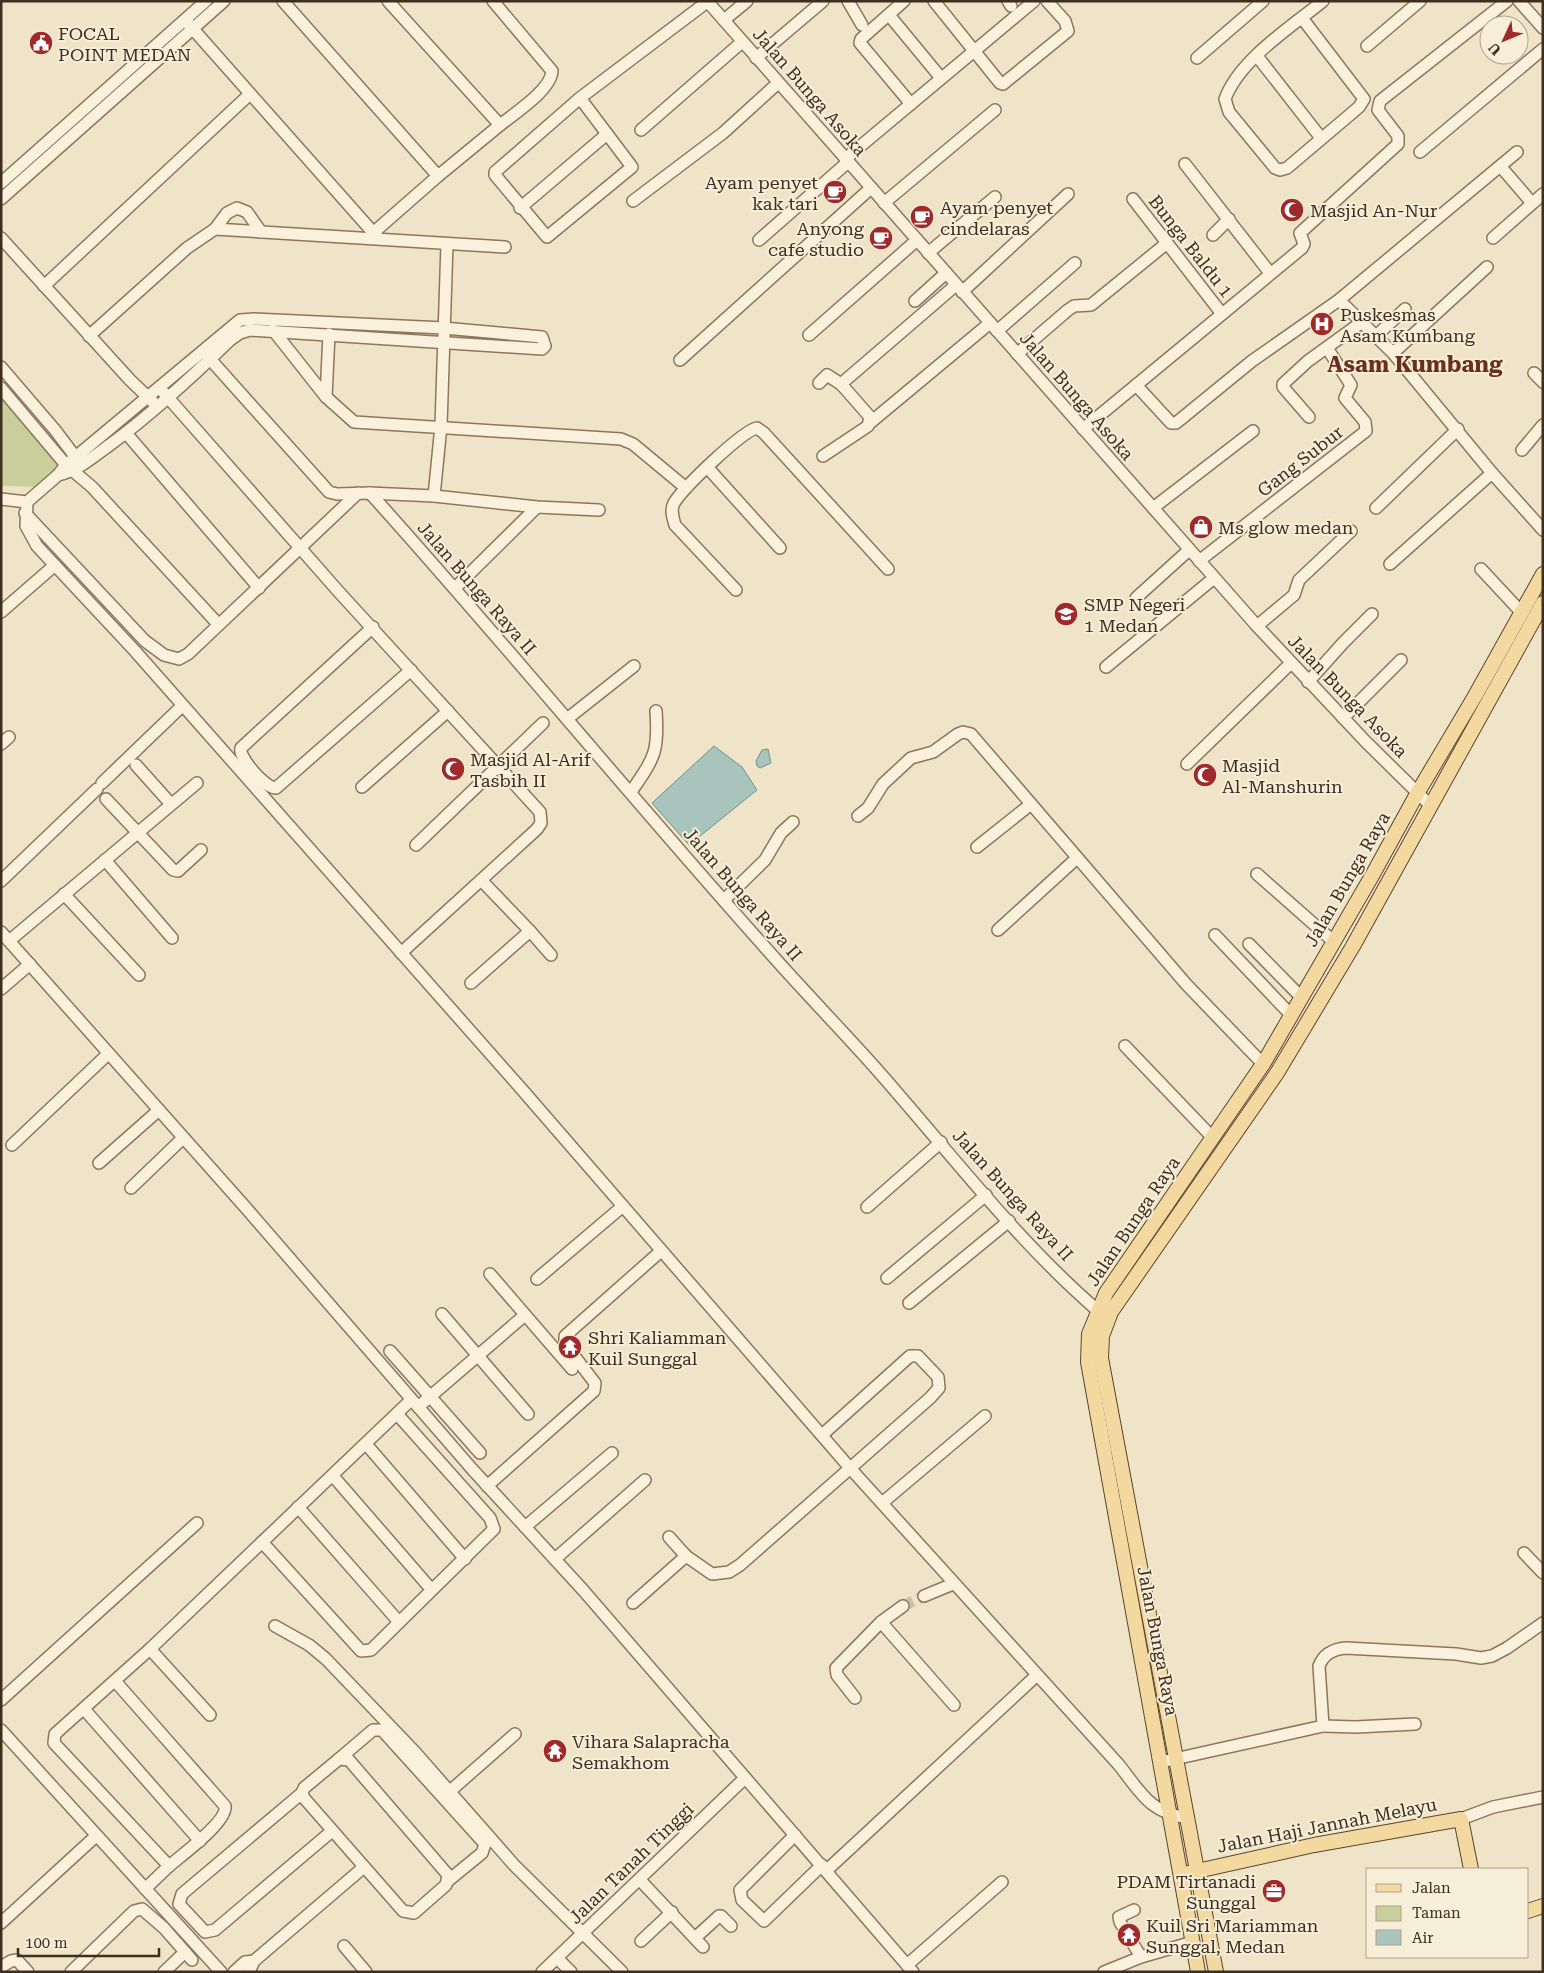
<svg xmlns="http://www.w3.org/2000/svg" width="1544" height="1973" viewBox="0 0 1544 1973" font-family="'Roboto Serif',serif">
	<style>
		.green { fill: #c9cf9b }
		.water { fill: #a9c4bc; stroke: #6f938a }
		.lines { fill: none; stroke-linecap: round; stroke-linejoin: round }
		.minor-tunnel { stroke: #ccc0a6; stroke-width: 11; stroke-dasharray: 11 5.5; stroke-linecap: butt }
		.minor-casing { stroke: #8d765c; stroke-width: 14 }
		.major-casing { stroke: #5b4430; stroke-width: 16 }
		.minor { stroke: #faf1dc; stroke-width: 11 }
		.major { stroke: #f3d9a0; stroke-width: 14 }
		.labels { text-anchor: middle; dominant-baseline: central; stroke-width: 4; stroke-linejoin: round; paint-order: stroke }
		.poi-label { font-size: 18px; fill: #3d2e20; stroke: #f7eed8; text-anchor: start }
		.street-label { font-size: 18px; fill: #3d2e20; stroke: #f7eed8 }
		.district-label { font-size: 22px; font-weight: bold; fill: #6b2e1e; stroke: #f7eed8 }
	</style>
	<rect width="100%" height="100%" fill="#f0e4c8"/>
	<!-- green -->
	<polygon class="green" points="1,394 59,458 58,468 37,487 1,486"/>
	<!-- water -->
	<g class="water">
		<polygon points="714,746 742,767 757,790 689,845 652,803"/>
		<polygon points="768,749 771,763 760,768 757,766 756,761 762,750"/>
	</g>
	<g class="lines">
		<!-- minor-tunnel -->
		<polyline class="minor-tunnel" points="903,1606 924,1596"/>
		<!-- minor casing -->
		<g class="minor-casing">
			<g id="minor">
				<polyline points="283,1 438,176 373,233"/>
				<polyline points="388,1 500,125 438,176"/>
				<path d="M493,1L552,71C551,90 515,113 500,125"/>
				<polyline points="707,1 1257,626 1366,742 1430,805"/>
				<polyline points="848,1 862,25"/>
				<polyline points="904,1 861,39 860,43 911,104"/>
				<polyline points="934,1 1000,83 1003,84 1068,31 1065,21 1047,1"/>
				<polyline points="1008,1 1011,6"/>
				<polyline points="1519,1 1543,28"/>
				<polyline points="889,15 941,78"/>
				<path d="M1302,18L1364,99L1359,107L1287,168L1280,170L1275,168L1229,112L1225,99C1239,60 1291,27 1323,1"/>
				<polyline points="185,20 378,238"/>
				<polyline points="724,20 747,1"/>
				<polyline points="1367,46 1420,1"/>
				<polyline points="1257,56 1321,138"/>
				<polyline points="756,58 823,1"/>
				<polyline points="1197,58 1263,1"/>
				<polyline points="580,98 632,167 547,237 495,175 495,172 580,98 707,2"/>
				<polyline points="641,130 742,42"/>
				<polyline points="1420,152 1543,49"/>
				<polyline points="845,159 1034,1"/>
				<polyline points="1185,164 1270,273"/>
				<polyline points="1501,167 1532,203"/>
				<polyline points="1,183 206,1"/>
				<polyline points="1,199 224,1"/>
				<polyline points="1133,199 1222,314"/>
				<polyline points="633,201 723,133 778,83"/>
				<polyline points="884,203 995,110"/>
				<polyline points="520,208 607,134"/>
				<polyline points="215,229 227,213 237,208 247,212 261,232"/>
				<polyline points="1213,235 1229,219"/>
				<polyline points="1,238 130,380 153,402"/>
				<polyline points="1493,238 1543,194"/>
				<polyline points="759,240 848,162"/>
				<polyline points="928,253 995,197"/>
				<polyline points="44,286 250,94"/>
				<polyline points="962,292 1068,194"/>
				<polyline points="1339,300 1393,353 1492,473 1543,530"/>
				<polyline points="915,301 946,273"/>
				<polyline points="273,330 326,397 354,422 621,439 633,444 686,488"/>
				<polyline points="997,331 1075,263"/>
				<polyline points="809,335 917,240"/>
				<polyline points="89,336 187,248 215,229 505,247"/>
				<polyline points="1376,336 1405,309"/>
				<polyline points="1393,353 1487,267"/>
				<polyline points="1017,354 1068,310 1074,306 1091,305 1167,243"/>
				<polyline points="210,359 329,492 337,494 370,493 434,496 537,507 599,510"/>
				<polyline points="680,360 871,188"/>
				<polyline points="1,367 55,430 80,463"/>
				<polyline points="1534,373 1543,382"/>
				<polyline points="819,383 827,375 841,384"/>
				<polyline points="1136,385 1171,423 1176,423 1252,361 1339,300 1517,152"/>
				<polyline points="1,388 66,465 92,487 218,624"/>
				<polyline points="164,393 338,591 540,812 541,823 537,829 401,953"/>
				<polyline points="326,397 329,334"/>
				<polyline points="1309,417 1283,387 1283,384 1308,361 1362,322"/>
				<polyline points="871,422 990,323"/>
				<polyline points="1083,429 1302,248 1304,244 1300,233 1398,144 1398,136 1378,110 1380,101 1507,1"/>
				<polyline points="126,433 259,588"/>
				<polyline points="1522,450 1543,425"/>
				<polyline points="823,456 868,426 870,417 841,384 956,285"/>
				<polyline points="707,467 780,548"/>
				<path d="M58,475C79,470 93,457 111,444C153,413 192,377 230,340L240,333L250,330L542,349L545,346L542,337L444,328L254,319L240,320L66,465L58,475L27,502L26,526L37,546L135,651L525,1093L850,1468L1119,1765C1141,1793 1150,1813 1188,1818"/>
				<path d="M370,493C504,642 630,796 763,945C798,985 835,1023 871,1063C945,1146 1013,1237 1097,1310"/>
				<polyline points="434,496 441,426 447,244"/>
				<polyline points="1,499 27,502"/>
				<polyline points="1153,508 1253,431"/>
				<polyline points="1376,508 1458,429"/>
				<polyline points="25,513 145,641 164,655 179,659 188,654 358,493"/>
				<polyline points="1199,561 1366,431 1365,422 1345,398 1351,385 1327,348"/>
				<polyline points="1390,564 1492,473"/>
				<polyline points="1481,569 1522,613"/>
				<polyline points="455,588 537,507"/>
				<path d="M736,590L675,525C673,518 670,510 674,503C683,488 742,431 757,428L764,433L888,569"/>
				<polyline points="1136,598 1189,550"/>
				<polyline points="1,612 55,565"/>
				<polyline points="1257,626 1294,595 1299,580 1351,531"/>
				<path d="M373,627L241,748C238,757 266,789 276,788L411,670"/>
				<polyline points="1106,667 1214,578"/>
				<polyline points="1308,682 1343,643 1372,614"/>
				<polyline points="1343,718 1401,660"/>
				<polyline points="567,719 634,666"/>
				<polyline points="1,744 9,737"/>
				<polyline points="1187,764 1291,663"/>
				<polyline points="136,765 170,803"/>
				<polyline points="102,783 182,706"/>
				<polyline points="362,787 448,711"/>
				<path d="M631,792C654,758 659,753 656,711"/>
				<polyline points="106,799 173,870 178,871 201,850"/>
				<polyline points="858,816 868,808 883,784 911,758 933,752 958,734 963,732 971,734 1186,984 1263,1064"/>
				<polyline points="416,845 543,723"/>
				<polyline points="977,847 1031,804"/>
				<polyline points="105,860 172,938"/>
				<polyline points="1257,874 1333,941"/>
				<polyline points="1,881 97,789"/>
				<polyline points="64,894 139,975"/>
				<polyline points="724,900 765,860 781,833 793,822"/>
				<polyline points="998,930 1077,858"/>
				<polyline points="530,931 551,955"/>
				<polyline points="1,932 246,1208 472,1469 583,1590 913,1972"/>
				<polyline points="1215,935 1291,1015"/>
				<polyline points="9,941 197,783"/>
				<polyline points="1249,944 1301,997"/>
				<polyline points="471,983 530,931 482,881"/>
				<polyline points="1,989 30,964"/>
				<polyline points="1125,1046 1213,1138"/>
				<polyline points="12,1145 108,1054"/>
				<polyline points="99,1163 159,1110"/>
				<polyline points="131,1188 183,1138"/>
				<polyline points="867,1207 941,1142"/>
				<polyline points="490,1274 572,1369"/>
				<polyline points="887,1278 986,1195"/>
				<polyline points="537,1279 623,1206"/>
				<polyline points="909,1303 1009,1221"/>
				<polyline points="442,1314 528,1414"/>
				<polyline points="390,1351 480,1453"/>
				<polyline points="418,1407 525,1315"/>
				<polyline points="366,1444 465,1559"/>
				<polyline points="333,1476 431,1589"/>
				<polyline points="487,1486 594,1391 595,1383 565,1344 565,1336 661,1251"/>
				<polyline points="882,1503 985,1416"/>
				<polyline points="298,1507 399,1622"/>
				<polyline points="525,1527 612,1453"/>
				<polyline points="669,1537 686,1556 712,1574 729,1572 740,1565 930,1398 939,1388 938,1377 918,1356 910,1356 822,1435"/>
				<polyline points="262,1542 361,1651 371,1650 494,1529 490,1518 397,1414"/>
				<polyline points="1524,1553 1543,1573"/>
				<polyline points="555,1559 645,1480"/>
				<polyline points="924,1596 953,1584"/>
				<polyline points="633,1603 686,1556"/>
				<polyline points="881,1622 954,1705"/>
				<polyline points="275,1626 309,1645 326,1659 414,1751 514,1865 622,1972"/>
				<polyline points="150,1649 210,1715"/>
				<path d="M115,1681L225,1806C228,1821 181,1856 169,1866L54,1743L55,1734L150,1649L411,1400"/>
				<polyline points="855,1698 837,1675 836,1668 881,1622 903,1606"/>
				<polyline points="1,1700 197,1523"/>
				<polyline points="84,1709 200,1841"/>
				<polyline points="1323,1726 1356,1727 1415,1724"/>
				<polyline points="1,1730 221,1972"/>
				<polygon points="339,1759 349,1760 448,1875 446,1885 414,1913 403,1911 304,1798 302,1793 304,1788"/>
				<polyline points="339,1759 373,1730 382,1730 485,1844 482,1853 449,1880"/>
				<path d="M1161,1762L1323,1726L1319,1666C1324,1653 1334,1649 1346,1648L1456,1654L1481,1658L1492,1656L1507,1648L1543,1623"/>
				<polyline points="449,1792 515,1734"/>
				<polyline points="302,1793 182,1894 179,1904 205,1932 215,1930 332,1831"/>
				<polyline points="1461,1819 1493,1807 1543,1797"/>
				<polyline points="795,1835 740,1890 742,1900 764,1921 822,1865"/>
				<polyline points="827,1870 1036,1676"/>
				<polyline points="640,1880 703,1947"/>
				<polyline points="145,1889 169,1866"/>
				<polyline points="1134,1910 1119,1917 1120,1922 1141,1957"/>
				<polyline points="1,1923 96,1836"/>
				<polyline points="695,1938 719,1916 721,1916 731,1926"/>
				<polyline points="641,1941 672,1912"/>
				<polyline points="344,1946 366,1972"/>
				<polyline points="557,1958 571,1972"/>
				<polyline points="907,1965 1002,1882"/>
				<polyline points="1,1967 11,1961 17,1960 28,1972"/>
				<polyline points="71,1972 134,1911 142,1909 164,1928 192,1960"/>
				<polyline points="164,1972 185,1952"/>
				<polyline points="234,1972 245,1962 254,1961"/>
				<polyline points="249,1972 254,1961 364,1867"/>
				<polyline points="542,1972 744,1779"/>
				<polyline points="1104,1972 1141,1957 1193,1942"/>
			</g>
		</g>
		<!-- major casing -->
		<g class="major-casing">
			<g id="major">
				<polyline points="1188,1873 1314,1845 1461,1819 1471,1869"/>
				<polyline points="1528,1911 1543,1906"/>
				<polyline points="1198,1972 1088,1362 1089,1334 1106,1293 1263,1064 1373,874 1418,792 1475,696 1543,574"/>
				<polyline points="1216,1972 1101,1358 1102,1336 1111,1312 1277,1073 1353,946 1543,603"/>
			</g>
		</g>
		<!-- minor -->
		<use href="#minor" class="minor"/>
		<!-- major -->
		<use href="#major" class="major"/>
	</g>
	<!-- icons -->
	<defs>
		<g id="civic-disc" transform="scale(1.25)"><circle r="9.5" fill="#9e2a2b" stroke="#f7eed8"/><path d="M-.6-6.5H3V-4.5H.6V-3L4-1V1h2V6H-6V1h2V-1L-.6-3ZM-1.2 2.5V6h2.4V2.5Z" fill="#fff"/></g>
		<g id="cafe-disc" transform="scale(1.25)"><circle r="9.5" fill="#9e2a2b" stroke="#f7eed8"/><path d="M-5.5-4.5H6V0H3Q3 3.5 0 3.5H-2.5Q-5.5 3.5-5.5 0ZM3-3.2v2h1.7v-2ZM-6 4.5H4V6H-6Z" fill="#fff"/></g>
		<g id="mosque-disc" transform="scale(1.25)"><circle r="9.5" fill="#9e2a2b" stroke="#f7eed8"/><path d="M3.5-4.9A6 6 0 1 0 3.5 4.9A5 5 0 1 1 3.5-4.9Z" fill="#fff"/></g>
		<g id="hospital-disc" transform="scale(1.25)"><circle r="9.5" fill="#9e2a2b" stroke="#f7eed8"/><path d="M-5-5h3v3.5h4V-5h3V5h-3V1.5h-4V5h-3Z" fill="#fff"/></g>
		<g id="shop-disc" transform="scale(1.25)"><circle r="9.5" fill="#9e2a2b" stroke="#f7eed8"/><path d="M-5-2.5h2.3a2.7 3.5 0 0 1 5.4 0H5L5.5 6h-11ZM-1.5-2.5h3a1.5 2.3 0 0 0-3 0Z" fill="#fff"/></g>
		<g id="school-disc" transform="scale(1.25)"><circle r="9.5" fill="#9e2a2b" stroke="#f7eed8"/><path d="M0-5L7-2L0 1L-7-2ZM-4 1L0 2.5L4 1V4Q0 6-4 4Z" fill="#fff"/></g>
		<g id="temple-disc" transform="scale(1.25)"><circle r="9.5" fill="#9e2a2b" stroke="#f7eed8"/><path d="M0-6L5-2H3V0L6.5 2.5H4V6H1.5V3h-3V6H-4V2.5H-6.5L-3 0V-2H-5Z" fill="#fff"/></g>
		<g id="office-disc" transform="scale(1.25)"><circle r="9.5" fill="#9e2a2b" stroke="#f7eed8"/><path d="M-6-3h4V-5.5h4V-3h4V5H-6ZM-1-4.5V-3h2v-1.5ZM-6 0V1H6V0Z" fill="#fff"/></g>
	</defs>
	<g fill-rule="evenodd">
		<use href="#civic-disc" x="41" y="43"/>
		<use href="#cafe-disc" x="835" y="192"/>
		<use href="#mosque-disc" x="1292" y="210"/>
		<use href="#cafe-disc" x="922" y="217"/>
		<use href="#cafe-disc" x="881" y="238"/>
		<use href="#hospital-disc" x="1322" y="324"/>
		<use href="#shop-disc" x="1201" y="527"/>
		<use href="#school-disc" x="1066" y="614"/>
		<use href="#mosque-disc" x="453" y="769"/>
		<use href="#mosque-disc" x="1205" y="775"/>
		<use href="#temple-disc" x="570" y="1347"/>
		<use href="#temple-disc" x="555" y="1751"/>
		<use href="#office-disc" x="1274" y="1891"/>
		<use href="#temple-disc" x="1129" y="1935"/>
	</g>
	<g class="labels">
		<!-- poi labels -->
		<g class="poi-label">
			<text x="58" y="33">FOCAL<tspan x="58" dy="21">POINT MEDAN</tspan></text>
			<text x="818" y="182" text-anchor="end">Ayam penyet<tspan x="818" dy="21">kak tari</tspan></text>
			<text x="940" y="207">Ayam penyet<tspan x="940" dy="21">cindelaras</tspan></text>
			<text x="1310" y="210">Masjid An-Nur</text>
			<text x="864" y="228" text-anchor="end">Anyong<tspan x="864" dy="21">cafe studio</tspan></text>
			<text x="1340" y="314">Puskesmas<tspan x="1340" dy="21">Asam Kumbang</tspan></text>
			<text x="1218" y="527">Ms glow medan</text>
			<text x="1084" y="604">SMP Negeri<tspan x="1084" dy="21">1 Medan</tspan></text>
			<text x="470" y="759">Masjid Al-Arif<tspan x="470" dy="21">Tasbih II</tspan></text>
			<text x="1222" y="765">Masjid<tspan x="1222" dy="21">Al-Manshurin</tspan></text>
			<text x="588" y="1337">Shri Kaliamman<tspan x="588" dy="21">Kuil Sunggal</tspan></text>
			<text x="572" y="1741">Vihara Salapracha<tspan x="572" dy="21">Semakhom</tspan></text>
			<text x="1256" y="1881" text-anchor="end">PDAM Tirtanadi<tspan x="1256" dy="21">Sunggal</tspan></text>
			<text x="1146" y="1925">Kuil Sri Mariamman<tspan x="1146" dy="21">Sunggal, Medan</tspan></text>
		</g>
		<!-- street labels -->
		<g class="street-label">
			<text transform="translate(810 92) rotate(49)">Jalan Bunga Asoka</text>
			<text transform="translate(1191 246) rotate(52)">Bunga Baldu 1</text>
			<text transform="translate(1077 396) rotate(49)">Jalan Bunga Asoka</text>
			<text transform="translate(1300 461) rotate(-38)">Gang Subur</text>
			<text transform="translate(477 588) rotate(49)">Jalan Bunga Raya II</text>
			<text transform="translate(1348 696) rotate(46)">Jalan Bunga Asoka</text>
			<text transform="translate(1347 879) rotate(-60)">Jalan Bunga Raya</text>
			<text transform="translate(743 894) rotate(49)">Jalan Bunga Raya II</text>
			<text transform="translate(1013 1195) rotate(48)">Jalan Bunga Raya II</text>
			<text transform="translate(1133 1221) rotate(-56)">Jalan Bunga Raya</text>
			<text transform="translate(1158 1641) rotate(79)">Jalan Bunga Raya</text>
			<text transform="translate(1327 1825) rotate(-11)">Jalan Haji Jannah Melayu</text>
			<text transform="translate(631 1863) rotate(-44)">Jalan Tanah Tinggi</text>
		</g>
		<!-- district labels -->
		<g class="district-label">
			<text x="1415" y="364">Asam Kumbang</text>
		</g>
	</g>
	<!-- border -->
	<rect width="1544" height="1973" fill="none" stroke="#3d2e20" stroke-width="5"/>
	<!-- legend -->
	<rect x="1366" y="1868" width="162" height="90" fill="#f7eed8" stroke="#ada18e"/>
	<rect x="1376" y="1884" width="25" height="8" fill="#f3d9a0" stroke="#ada18e"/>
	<text x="1412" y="1893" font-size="15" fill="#3d2e20">Jalan</text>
	<rect x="1376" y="1906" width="25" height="15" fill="#c9cf9b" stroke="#ada18e"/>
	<text x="1412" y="1918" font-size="15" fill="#3d2e20">Taman</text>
	<rect x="1376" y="1930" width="25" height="15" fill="#a9c4bc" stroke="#ada18e"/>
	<text x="1412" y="1943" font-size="15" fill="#3d2e20">Air</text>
	<!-- north arrow -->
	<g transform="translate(1504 40) rotate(226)"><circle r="24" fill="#f7eed8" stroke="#ada18e"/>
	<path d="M0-4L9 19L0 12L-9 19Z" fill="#9e2a2b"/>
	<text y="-8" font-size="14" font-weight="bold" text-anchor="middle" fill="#3d2e20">U</text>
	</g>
	<!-- scale -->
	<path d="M18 1948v8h141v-8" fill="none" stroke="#3d2e20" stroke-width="2.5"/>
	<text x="25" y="1948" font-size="15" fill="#3d2e20" stroke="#f7eed8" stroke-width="4" paint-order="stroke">100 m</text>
</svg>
